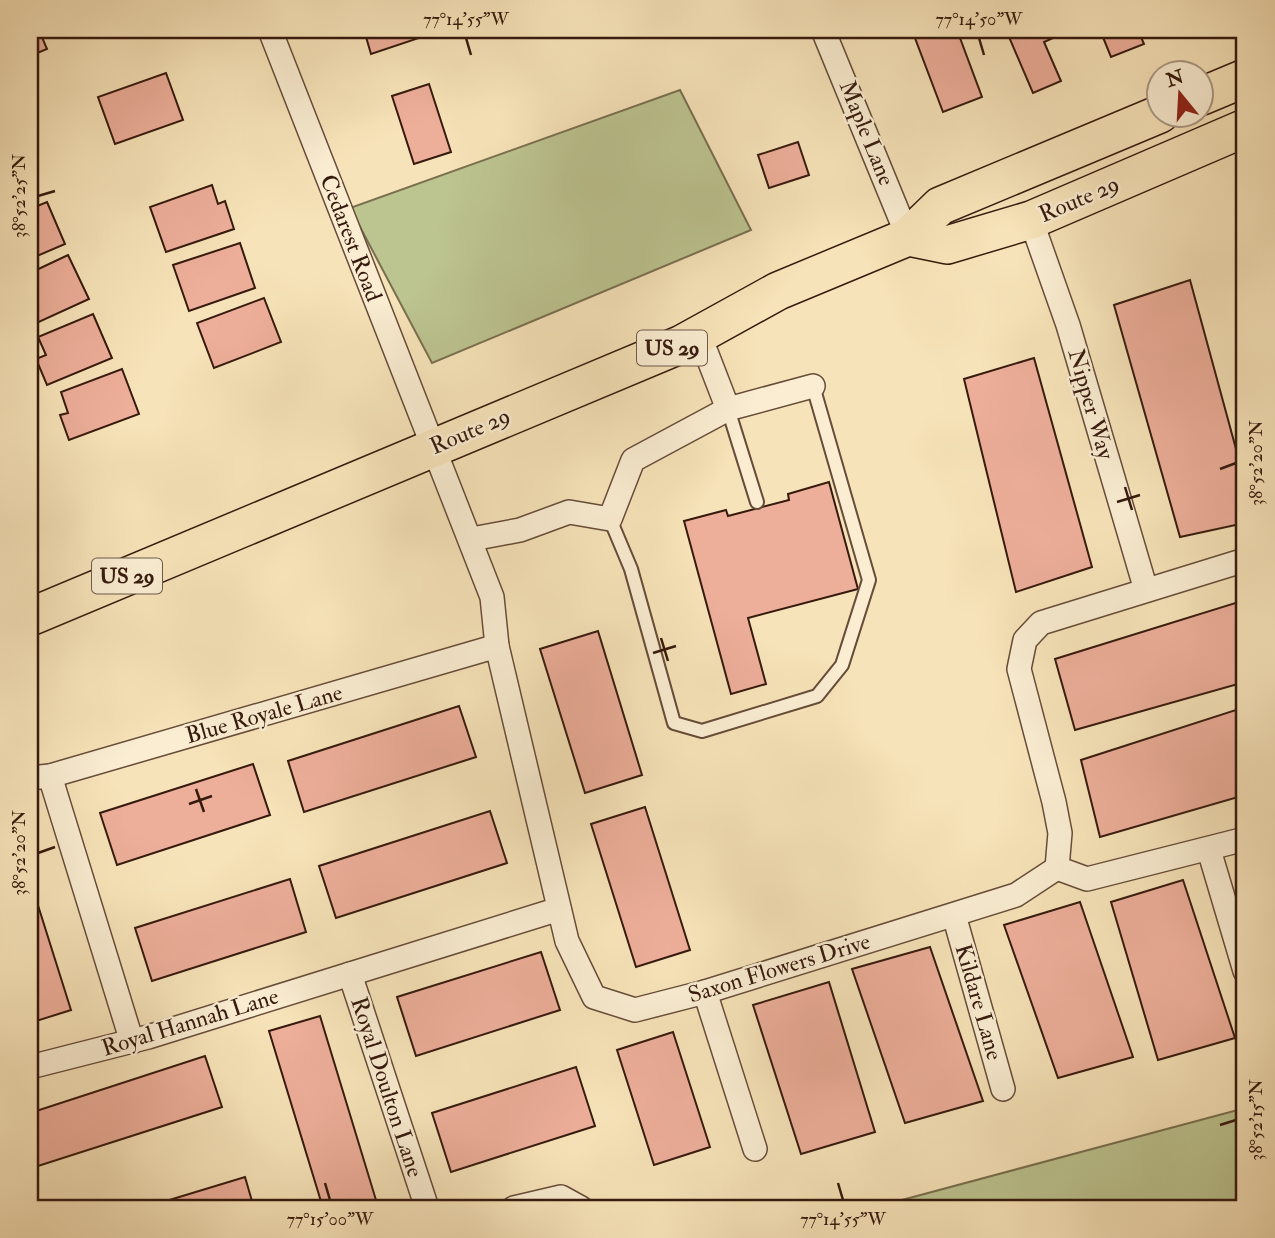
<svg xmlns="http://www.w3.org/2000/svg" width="1275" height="1238" viewBox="0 0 1275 1238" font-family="'IM FELL Double Pica',serif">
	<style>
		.green { fill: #bcc490; stroke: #796f4f; stroke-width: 2 }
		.building { fill: #edae9a; stroke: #361a0e; stroke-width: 2 }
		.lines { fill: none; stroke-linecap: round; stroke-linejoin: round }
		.lane-casing { stroke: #664c39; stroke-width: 16 }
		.street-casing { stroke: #664c39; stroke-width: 26 }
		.primary-casing { stroke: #361a0e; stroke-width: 40 }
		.lane { stroke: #faedd2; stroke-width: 12 }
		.street { stroke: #faedd2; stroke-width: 23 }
		.primary { stroke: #f7e3b9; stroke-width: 37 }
		.ticks { fill: none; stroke: #361a0e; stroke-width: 2.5 }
		.labels { text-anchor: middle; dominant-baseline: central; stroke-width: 5; stroke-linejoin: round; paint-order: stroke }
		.shield { fill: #faedd2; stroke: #715949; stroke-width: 2 }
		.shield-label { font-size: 21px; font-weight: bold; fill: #361a0e }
		.street-label { font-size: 23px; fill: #361a0e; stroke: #faedd2 }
		.neatline { fill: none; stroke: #361a0e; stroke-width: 2.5 }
		.ticks-label { font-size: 18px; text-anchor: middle; fill: #361a0e }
	</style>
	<rect width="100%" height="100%" fill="#f7e3b9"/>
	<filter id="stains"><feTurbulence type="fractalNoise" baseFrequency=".00286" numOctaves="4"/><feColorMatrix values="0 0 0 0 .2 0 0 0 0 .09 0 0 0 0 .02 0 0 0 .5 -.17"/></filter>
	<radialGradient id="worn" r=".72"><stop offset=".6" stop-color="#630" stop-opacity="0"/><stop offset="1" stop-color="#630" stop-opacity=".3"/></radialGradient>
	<!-- green -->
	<g class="green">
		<polygon points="680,90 751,230 432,363 350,208"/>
		<polygon points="1245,1108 1245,1208 872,1208"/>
	</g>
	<!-- building -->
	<g class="building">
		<polygon points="30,30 39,30 47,49 30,56"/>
		<polygon points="364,30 416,30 419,38 371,54"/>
		<polygon points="938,30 957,30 982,97 943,112 915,38"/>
		<polygon points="1006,30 1049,30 1053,38 1044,42 1061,81 1033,93"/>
		<polygon points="1100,30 1138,30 1144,44 1111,57"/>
		<polygon points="166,73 183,120 115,144 98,97"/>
		<polygon points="429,84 451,152 414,164 392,96"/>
		<polygon points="798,142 809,175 769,188 758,155"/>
		<polygon points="212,185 218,204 225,201 234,229 166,252 150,207"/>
		<polygon points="47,202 65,244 30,259 30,209"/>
		<polygon points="240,243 255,288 189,311 173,265"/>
		<polygon points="68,255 89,299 30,326 30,273"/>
		<polygon points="1190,280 1245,482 1245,523 1180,537 1114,305"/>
		<polygon points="264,298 281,342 214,368 197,323"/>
		<polygon points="93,314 112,358 47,385 36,359 46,355 38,337"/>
		<polygon points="1034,358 1092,567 1016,592 964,379"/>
		<polygon points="122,369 139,414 69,440 60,415 68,413 61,392"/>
		<polygon points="829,482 858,589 748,618 766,684 731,694 684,521 726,510 728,516 789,500 788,494"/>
		<polygon points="1245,600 1245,682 1075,730 1055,659"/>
		<polygon points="598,631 642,775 585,793 540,649"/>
		<polygon points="459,706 476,757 304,812 288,761"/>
		<polygon points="1245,707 1245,795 1100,837 1081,760"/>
		<polygon points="253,764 270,815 117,865 100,813"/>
		<polygon points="645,807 690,950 636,967 591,824"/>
		<polygon points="490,811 507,863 336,918 319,866"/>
		<polygon points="290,879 306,932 152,981 135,928"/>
		<polygon points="30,880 71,1010 30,1023"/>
		<polygon points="1183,880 1235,1038 1158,1060 1111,902"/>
		<polygon points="1080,902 1133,1057 1058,1078 1004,925"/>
		<polygon points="930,947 983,1101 905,1123 852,969"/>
		<polygon points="541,952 560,1010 416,1056 397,997"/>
		<polygon points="829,982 875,1132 801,1154 753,1005"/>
		<polygon points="320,1016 376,1200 351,1208 323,1208 269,1031"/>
		<polygon points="673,1032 710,1147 654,1165 617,1050"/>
		<polygon points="205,1056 222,1107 38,1166 30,1142 30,1113"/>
		<polygon points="576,1067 595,1126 451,1172 432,1113"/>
		<polygon points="245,1177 254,1208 143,1208"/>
	</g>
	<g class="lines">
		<!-- lane casing -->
		<g class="lane-casing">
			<g id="lane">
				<polyline points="728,409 757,502"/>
				<polyline points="610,519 631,569 674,723 702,731 817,696 842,665 869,580 813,386"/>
			</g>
		</g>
		<!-- street casing -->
		<g class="street-casing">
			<g id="street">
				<polyline points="270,30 492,597 497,646 567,941 594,997 635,1010 705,992 1016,895 1057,868 1060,833 1054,802 1019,669 1025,640 1041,623 1245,560"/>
				<polyline points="823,30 908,237"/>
				<polyline points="1031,220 1068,325 1146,590"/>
				<polyline points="699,334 728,409"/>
				<polyline points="472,539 520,530 569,512 610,519 633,460 728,409 813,386"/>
				<polyline points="50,776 132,1042"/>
				<polyline points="30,778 50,776 497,646"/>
				<polyline points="1209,850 1245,971"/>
				<polyline points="1057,868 1087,879 1245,839"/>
				<polyline points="954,915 1003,1089"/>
				<polyline points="350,974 427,1208"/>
				<polyline points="705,992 755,1149"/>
				<polyline points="30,1067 148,1037 559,909"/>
				<polyline points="514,1208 561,1197 581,1208"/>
			</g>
		</g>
		<!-- primary casing -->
		<g class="primary-casing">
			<g id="primary">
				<polyline points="1202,96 1245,78"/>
				<polyline points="908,237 947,245 1031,220 1245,128"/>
				<polyline points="30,617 682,344 778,291 908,237 940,206 1160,114"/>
			</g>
		</g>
		<!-- lane -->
		<use href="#lane" class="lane"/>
		<!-- street -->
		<use href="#street" class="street"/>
		<!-- primary -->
		<use href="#primary" class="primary"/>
	</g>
	<!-- ticks -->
	<path class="ticks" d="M466,38L471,55M979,38L984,55M38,196L55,191M1220,469L1236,463M1125,487L1132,510M1117,502L1140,495M661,638L668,661M653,653L676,646M196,789L204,812M189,804L212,796M38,853L55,847M1220,1125L1236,1120M325,1183L330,1200M838,1183L843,1200"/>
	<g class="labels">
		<!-- shield labels -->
		<g class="shield">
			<rect x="637" y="330.5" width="70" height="35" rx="5"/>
			<rect x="92" y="558.5" width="70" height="35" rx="5"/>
		</g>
		<g class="shield-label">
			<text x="672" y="348">US 29</text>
			<text x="127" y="576">US 29</text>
		</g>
		<!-- street labels -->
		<g class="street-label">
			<text transform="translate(867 133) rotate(68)">Maple Lane</text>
			<text transform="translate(1079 199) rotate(-23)">Route 29</text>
			<text transform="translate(351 238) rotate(69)">Cedarest Road</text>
			<text transform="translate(1091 404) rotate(74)">Nipper Way</text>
			<text transform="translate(470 431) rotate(-23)">Route 29</text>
			<text transform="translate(264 714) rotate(-16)">Blue Royale Lane</text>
			<text transform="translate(779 968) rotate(-17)">Saxon Flowers Drive</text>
			<text transform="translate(979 1002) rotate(74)">Kildare Lane</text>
			<text transform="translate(190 1022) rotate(-17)">Royal Hannah Lane</text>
			<text transform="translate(387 1087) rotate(72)">Royal Doulton Lane</text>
		</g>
	</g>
	<!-- margin -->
	<rect width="1275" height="1238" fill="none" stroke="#f7e3b9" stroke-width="77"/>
	<!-- north arrow -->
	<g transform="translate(1180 94) rotate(342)"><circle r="33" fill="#faedd2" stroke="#ac9984" stroke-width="2"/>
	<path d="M0-5L12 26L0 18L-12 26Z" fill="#8f2418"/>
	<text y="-10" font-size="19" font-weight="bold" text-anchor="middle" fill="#361a0e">N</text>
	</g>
	<rect x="38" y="38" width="1198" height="1162" class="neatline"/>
	<g class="ticks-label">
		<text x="466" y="25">77°14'55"W</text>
		<text x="979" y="25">77°14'50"W</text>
		<text transform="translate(19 196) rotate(-90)" y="6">38°52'25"N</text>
		<text transform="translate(1256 463) rotate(-90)" y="6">38°52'20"N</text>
		<text transform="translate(19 853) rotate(-90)" y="6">38°52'20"N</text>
		<text transform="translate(1256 1120) rotate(-90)" y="6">38°52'15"N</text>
		<text x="330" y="1225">77°15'00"W</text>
		<text x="843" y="1225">77°14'55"W</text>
	</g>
	<rect width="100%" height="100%" filter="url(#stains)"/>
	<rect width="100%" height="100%" fill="url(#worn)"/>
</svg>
